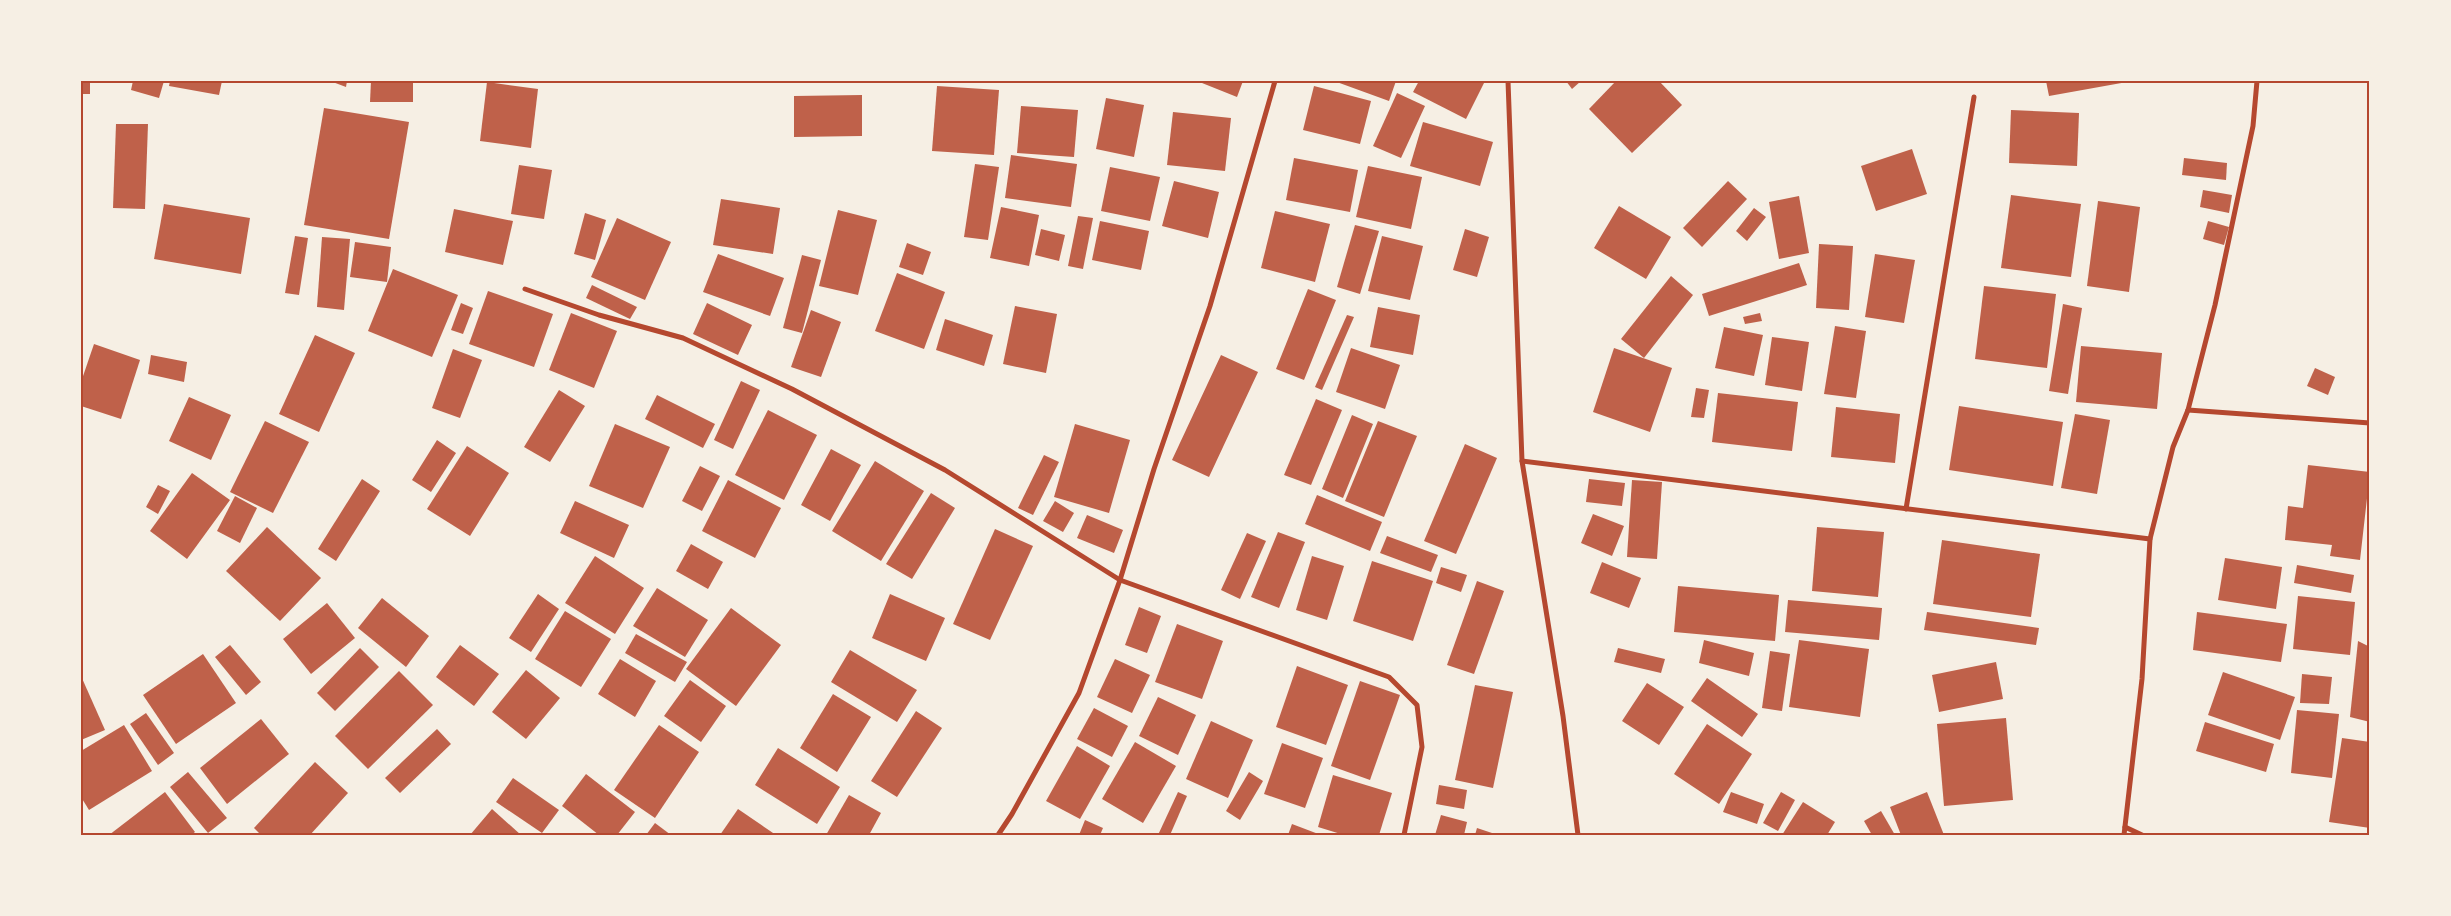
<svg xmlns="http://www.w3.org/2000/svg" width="2451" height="916" viewBox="0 0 2451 916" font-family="'Public Sans',sans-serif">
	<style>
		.building { fill: #bf614a }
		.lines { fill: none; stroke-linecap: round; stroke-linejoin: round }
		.minor { stroke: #b5482f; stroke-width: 5 }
		.neatline { fill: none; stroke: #b5482f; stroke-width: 2 }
	</style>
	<rect width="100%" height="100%" fill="#f6efe4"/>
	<!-- building -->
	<g class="building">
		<rect x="81" y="81" width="9" height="13"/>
		<polygon points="133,81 164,81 159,98 131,90"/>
		<polygon points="170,81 222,81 219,95 169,86"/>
		<polygon points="330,81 347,81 346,87"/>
		<polygon points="371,81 413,81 413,102 370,102"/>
		<polygon points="1197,81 1243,81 1237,97"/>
		<polygon points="1334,81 1396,81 1389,101"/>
		<polygon points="1419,81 1485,81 1466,119 1413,92"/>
		<polygon points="1566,81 1581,81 1572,89"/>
		<polygon points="1616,81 1659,81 1682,105 1632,153 1589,109"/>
		<polygon points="2046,81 2126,81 2127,82 2049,96"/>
		<polygon points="487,82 538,89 531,148 480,141"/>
		<polygon points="937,86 999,90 994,155 932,151"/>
		<polygon points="1314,86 1371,101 1360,144 1303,130"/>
		<polygon points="1397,93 1425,106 1401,158 1373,146"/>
		<polygon points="862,95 862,136 794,137 794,96"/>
		<polygon points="1106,98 1144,105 1134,157 1096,149"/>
		<polygon points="1021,106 1078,110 1074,157 1017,153"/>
		<polygon points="324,108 409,122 389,239 304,225"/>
		<polygon points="2011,110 2079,113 2077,166 2009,163"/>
		<polygon points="1173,112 1231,118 1225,171 1167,165"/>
		<polygon points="1423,122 1493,142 1480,186 1410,166"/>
		<polygon points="116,124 148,124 145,209 113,208"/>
		<polygon points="1912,149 1927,194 1876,211 1861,166"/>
		<polygon points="1011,155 1077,164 1071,207 1005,198"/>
		<polygon points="1294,158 1358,170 1350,212 1286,200"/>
		<polygon points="2184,158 2227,163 2226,180 2182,175"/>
		<polygon points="975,164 999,167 988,240 964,237"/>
		<polygon points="519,165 552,170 544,219 511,214"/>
		<polygon points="1368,166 1422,177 1411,229 1356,217"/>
		<polygon points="1110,167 1160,177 1150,221 1101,211"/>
		<polygon points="1174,181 1219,192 1208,238 1162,226"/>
		<polygon points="1728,181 1747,199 1702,247 1683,228"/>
		<polygon points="2203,190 2232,195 2229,213 2200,207"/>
		<polygon points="2011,195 2081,204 2071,277 2001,268"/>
		<polygon points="1799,196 1809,253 1779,259 1769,202"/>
		<polygon points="721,199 780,208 773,254 713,245"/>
		<polygon points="2098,201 2140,207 2129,292 2087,286"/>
		<polygon points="164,204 250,218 241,274 154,259"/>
		<polygon points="1619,206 1671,237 1646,279 1594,248"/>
		<polygon points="1001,207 1039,215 1029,266 990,258"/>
		<polygon points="1754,208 1766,217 1747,241 1736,231"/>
		<polygon points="454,209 513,221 503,265 445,252"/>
		<polygon points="838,210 877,220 858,295 819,286"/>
		<polygon points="1275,211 1330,224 1315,282 1261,268"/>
		<polygon points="585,213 606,220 595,260 574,254"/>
		<polygon points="1078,216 1093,218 1083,269 1068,266"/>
		<polygon points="617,218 671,242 645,300 591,277"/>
		<polygon points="1100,221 1149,231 1141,270 1092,260"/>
		<polygon points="2208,221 2229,227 2224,245 2203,239"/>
		<polygon points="1355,225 1379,231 1360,294 1337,287"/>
		<polygon points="1041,229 1065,235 1059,261 1035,255"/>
		<polygon points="1465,229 1489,237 1477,277 1453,270"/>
		<polygon points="295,236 308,238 299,295 285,293"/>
		<polygon points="1382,236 1423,246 1410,300 1368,291"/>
		<polygon points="322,237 350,239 344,310 317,307"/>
		<polygon points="355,242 391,247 387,282 350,277"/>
		<polygon points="907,243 931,252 923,275 899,267"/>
		<polygon points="1819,244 1853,246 1849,310 1816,308"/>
		<polygon points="718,254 784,278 770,316 703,292"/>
		<polygon points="1875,254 1915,260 1904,323 1865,317"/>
		<polygon points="802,255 821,260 802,333 783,328"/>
		<polygon points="1799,263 1807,285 1709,316 1702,294"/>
		<polygon points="393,269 458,295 432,357 368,331"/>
		<polygon points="897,273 945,292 924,349 875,331"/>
		<polygon points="1671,276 1693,295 1644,358 1621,339"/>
		<polygon points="592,285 637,307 630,319 586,298"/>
		<polygon points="1984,286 2056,294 2047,368 1975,359"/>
		<polygon points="1308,289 1336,300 1304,380 1276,369"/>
		<polygon points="488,291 553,314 534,367 469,344"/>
		<polygon points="461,303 473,308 463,334 451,330"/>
		<polygon points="707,303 752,325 738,355 693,334"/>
		<polygon points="2063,304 2082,308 2068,394 2049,391"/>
		<polygon points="1015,306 1057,314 1046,373 1003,364"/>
		<polygon points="1378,307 1420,315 1413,355 1370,347"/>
		<polygon points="811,310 841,322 821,377 791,367"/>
		<polygon points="571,313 617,331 594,388 549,370"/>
		<polygon points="1760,313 1762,321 1745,324 1743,317"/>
		<polygon points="1347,315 1354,317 1322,390 1315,387"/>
		<polygon points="945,319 993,335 984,366 936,350"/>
		<polygon points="1835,326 1866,331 1856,398 1824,394"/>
		<polygon points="1724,327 1763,335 1754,376 1715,368"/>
		<polygon points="315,335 355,353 319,432 279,414"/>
		<polygon points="1772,337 1809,342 1802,391 1765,385"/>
		<polygon points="94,344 140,360 121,419 81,406 81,382"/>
		<polygon points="2081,346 2162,353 2157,409 2076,402"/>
		<polygon points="1351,348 1400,365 1385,409 1336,392"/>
		<polygon points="1614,348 1672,368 1650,432 1593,412"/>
		<polygon points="453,349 482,360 460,418 432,408"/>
		<polygon points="151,355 187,362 184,382 148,374"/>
		<polygon points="1221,355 1258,372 1209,477 1172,460"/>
		<polygon points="2315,368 2335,377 2328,395 2307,386"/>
		<polygon points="741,381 760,390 733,449 714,440"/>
		<polygon points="1696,388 1709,390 1704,418 1691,417"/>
		<polygon points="559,390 585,406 550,462 524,447"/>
		<polygon points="1718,393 1798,402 1792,451 1712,442"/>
		<polygon points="657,395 715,424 703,448 645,419"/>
		<polygon points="189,397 231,415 211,460 169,441"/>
		<polygon points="1316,399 1342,410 1311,485 1284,475"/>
		<polygon points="1959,406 2063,422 2053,486 1949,470"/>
		<polygon points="1836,407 1900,414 1895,463 1831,457"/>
		<polygon points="768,410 817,435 784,500 735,475"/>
		<polygon points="2075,414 2110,420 2097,494 2061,488"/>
		<polygon points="1352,415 1373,424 1343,498 1322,489"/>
		<polygon points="265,421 309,442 273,513 230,492"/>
		<polygon points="1378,421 1417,436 1384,517 1345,501"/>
		<polygon points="615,424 670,447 643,508 589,486"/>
		<polygon points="1075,424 1130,440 1109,513 1054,497"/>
		<polygon points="437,440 456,453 431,492 412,480"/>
		<polygon points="1465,444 1497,458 1456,554 1424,541"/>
		<polygon points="467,446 509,473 470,536 427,509"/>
		<polygon points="831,449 861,465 830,521 801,505"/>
		<polygon points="1044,455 1059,462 1033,515 1018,508"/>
		<polygon points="875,461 924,491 881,561 832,531"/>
		<polygon points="2308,465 2370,472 2360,560 2330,556 2332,545 2285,540 2288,506 2303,508"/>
		<polygon points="700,466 720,476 702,511 682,501"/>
		<polygon points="192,473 230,500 187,559 150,531"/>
		<polygon points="362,479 380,491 336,561 318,549"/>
		<polygon points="1589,479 1625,483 1622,506 1586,502"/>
		<polygon points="728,480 781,508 755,558 702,531"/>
		<polygon points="1632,480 1662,482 1657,559 1627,557"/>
		<polygon points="158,485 170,491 158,514 146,507"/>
		<polygon points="931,493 955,508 912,579 886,564"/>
		<polygon points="1317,495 1382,522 1370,551 1305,524"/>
		<polygon points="235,496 257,508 240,543 217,531"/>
		<polygon points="575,501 629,525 614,558 560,533"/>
		<polygon points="1055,501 1074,513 1063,532 1043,521"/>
		<polygon points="1593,514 1624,526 1612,556 1581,543"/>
		<polygon points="1087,515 1123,530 1114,553 1077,538"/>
		<polygon points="267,527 321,578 280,621 226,571"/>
		<polygon points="1817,527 1884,532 1878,597 1812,591"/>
		<polygon points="995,529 1033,546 990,640 953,624"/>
		<polygon points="1278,532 1305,542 1279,608 1251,597"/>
		<polygon points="1247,533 1266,541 1240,599 1221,590"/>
		<polygon points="1387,536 1438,555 1431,572 1380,553"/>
		<polygon points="1942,540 2040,554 2031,617 1933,604"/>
		<polygon points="691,544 723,562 708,589 676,571"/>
		<polygon points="595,556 644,588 615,634 565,603"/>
		<polygon points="1312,556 1344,566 1327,620 1296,610"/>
		<polygon points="2225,558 2282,567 2276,609 2218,600"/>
		<polygon points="1372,561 1433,581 1413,641 1353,621"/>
		<polygon points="1602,562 1641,578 1629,608 1590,593"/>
		<polygon points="2297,565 2354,575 2351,593 2294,583"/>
		<polygon points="1441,567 1467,575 1461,592 1436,583"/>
		<polygon points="1477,581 1504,591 1474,674 1447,665"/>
		<polygon points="1678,586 1779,595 1775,641 1674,632"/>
		<polygon points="657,588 708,620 685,657 633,626"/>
		<polygon points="538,594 559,609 531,652 509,638"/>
		<polygon points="890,594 945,618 926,661 872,638"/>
		<polygon points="2298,596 2355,602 2350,655 2293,649"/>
		<polygon points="382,598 429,636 406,667 358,628"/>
		<polygon points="1788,600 1882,608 1879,640 1785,632"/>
		<polygon points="327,603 355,638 311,674 283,639"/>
		<polygon points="1139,607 1161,616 1147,653 1125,645"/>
		<polygon points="731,608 781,645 736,706 686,669"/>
		<polygon points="565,611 611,639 581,687 535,659"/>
		<polygon points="1927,612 2039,628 2036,645 1924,630"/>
		<polygon points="2197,612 2287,624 2281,662 2193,650"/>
		<polygon points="1177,624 1223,641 1202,699 1155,682"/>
		<polygon points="636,634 687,662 675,682 625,653"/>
		<polygon points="1704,640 1754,653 1749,676 1699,663"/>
		<polygon points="1799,640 1869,649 1860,717 1789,707"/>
		<polygon points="2358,641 2370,647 2370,722 2350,717"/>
		<polygon points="230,645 261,682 246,695 215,657"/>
		<polygon points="460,645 499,674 474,706 436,677"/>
		<polygon points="360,648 379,667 335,711 317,693"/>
		<polygon points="1618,648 1665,659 1661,673 1614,662"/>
		<polygon points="850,650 917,690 897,722 831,682"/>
		<polygon points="1770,651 1790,654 1782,711 1762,708"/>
		<polygon points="203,654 236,703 176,744 143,695"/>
		<polygon points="620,659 656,681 635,717 598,694"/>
		<polygon points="1115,659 1150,675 1132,713 1097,697"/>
		<polygon points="1996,662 2003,699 1939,712 1932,675"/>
		<polygon points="1297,666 1348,685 1326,745 1276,727"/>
		<polygon points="526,670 560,698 526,739 492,712"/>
		<polygon points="399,671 433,705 368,769 335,736"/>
		<polygon points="2223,672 2295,697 2280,740 2208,715"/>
		<polygon points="2302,674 2332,677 2329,704 2300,703"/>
		<polygon points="81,676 105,730 81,740"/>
		<polygon points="1707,678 1758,714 1742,737 1691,701"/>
		<polygon points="690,680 726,706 701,742 664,716"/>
		<polygon points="1360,681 1400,695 1370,780 1331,766"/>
		<polygon points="1647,683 1684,707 1659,745 1622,721"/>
		<polygon points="1475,685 1513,692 1493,788 1455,780"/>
		<polygon points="833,694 871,717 837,772 800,748"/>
		<polygon points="1158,697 1196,715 1178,755 1139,736"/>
		<polygon points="1094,708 1128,726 1112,757 1077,739"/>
		<polygon points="2297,710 2339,714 2332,778 2291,773"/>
		<polygon points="916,711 942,728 897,797 871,781"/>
		<polygon points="146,713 174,753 158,765 130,724"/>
		<polygon points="2006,718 2013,800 1944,806 1937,724"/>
		<polygon points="261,719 289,754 227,804 200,768"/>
		<polygon points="1211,721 1253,740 1228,798 1186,779"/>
		<polygon points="2205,722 2274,744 2266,772 2196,751"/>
		<polygon points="1707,724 1752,754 1719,804 1674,774"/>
		<polygon points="124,725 152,771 89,810 81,797 81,751"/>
		<polygon points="659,725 699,752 655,818 614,790"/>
		<polygon points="437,729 451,744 400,793 385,778"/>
		<polygon points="2342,738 2370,742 2370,828 2329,822"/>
		<polygon points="1135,742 1176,766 1143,823 1102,799"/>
		<polygon points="1282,743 1323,758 1305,808 1264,794"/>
		<polygon points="1077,746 1110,766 1080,819 1046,801"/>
		<polygon points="778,748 840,787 817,824 755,785"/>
		<polygon points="315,762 348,793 310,835 261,835 254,828"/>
		<polygon points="188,772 227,818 208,833 170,787"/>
		<polygon points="1249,772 1263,781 1240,820 1226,811"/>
		<polygon points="586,774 635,812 617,835 599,835 562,806"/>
		<polygon points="1333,775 1392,793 1379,835 1344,835 1318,827"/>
		<polygon points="513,778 559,810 542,833 496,802"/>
		<polygon points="1439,785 1467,790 1464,809 1436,804"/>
		<polygon points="165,792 195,832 191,835 109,835"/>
		<polygon points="1178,792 1187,796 1170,835 1158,835"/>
		<polygon points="1731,792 1764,804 1757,824 1723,812"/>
		<polygon points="1781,792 1795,800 1778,831 1763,823"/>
		<polygon points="1927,792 1944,835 1901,835 1890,807"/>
		<polygon points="849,795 881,813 869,835 826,835"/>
		<polygon points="1803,802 1835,822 1827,835 1782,835"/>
		<polygon points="492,809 521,835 470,835"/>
		<polygon points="738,809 776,835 720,835"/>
		<polygon points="1881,811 1895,835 1872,835 1864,821"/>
		<polygon points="1441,815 1467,822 1464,835 1435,835"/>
		<polygon points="1085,820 1103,828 1100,835 1079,835"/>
		<polygon points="655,823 671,835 646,835"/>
		<polygon points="1292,824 1321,835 1288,835"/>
		<polygon points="1477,828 1495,834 1495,835 1475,835"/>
	</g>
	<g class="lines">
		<!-- minor -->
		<g class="minor">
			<polyline points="1508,81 1522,461 1563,716 1578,835"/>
			<polyline points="525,289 599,315 683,338 792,389 945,470 1120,580 1389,677 1417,705 1422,747 1404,835"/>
			<polyline points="2188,410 2370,423"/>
			<polyline points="1522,461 2150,539"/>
			<polyline points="1906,509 1974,97"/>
			<polyline points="2125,827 2142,835"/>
			<polyline points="998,835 1012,814 1079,693 1120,580 1154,469 1210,306 1275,81"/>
			<polyline points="2124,835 2142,679 2150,539 2173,447 2188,410 2215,305 2253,126 2257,81"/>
		</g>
	</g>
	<!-- border -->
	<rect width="2451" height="916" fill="none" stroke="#f6efe4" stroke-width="165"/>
	<rect x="82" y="82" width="2286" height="752" class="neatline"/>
</svg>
